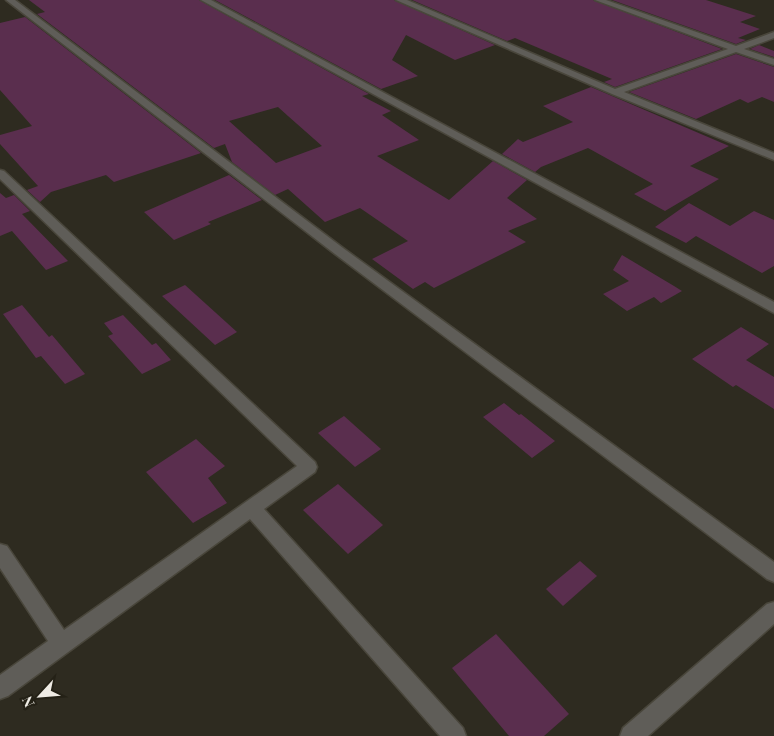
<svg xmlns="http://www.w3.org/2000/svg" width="774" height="736" viewBox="0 0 774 736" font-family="'Playfair Display',serif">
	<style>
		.building { fill: #5a2e4e; fill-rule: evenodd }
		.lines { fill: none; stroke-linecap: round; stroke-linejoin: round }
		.street-casing { stroke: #49463b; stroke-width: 3 }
		.street { fill: #5f5d58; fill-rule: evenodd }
	</style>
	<rect width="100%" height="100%" fill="#2e2b20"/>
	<!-- building -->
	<g class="building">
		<path d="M29,0H199L369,94L362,96L391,111L382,115L419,140L377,156L449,200L493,161L527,180L507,198L537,219L508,231L526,242L434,288L425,282L413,289L372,259L408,241L360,208L325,222L288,189L275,195L232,162L225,144L214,148L37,14L45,12ZM278,107L288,116L322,146L276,163L229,121Z"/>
		<polygon points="215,0 394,0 495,45 455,60 406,35 392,60 418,76 381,89"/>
		<polygon points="412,0 593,0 722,49 615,87 604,82 612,79 515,38 507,41"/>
		<polygon points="612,0 706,0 756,16 740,22 760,29 738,38 746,40 736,44"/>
		<polygon points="25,17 201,153 114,182 106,175 51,192 40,202 27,190 38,186 0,144 0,135 32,126 0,90 0,23"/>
		<polygon points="759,45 774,51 774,57 750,49"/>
		<polygon points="736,54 774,67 774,102 762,97 748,103 740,99 696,119 629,92"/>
		<polygon points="591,87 729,146 690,166 719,179 665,211 634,194 653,184 588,148 541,167 535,172 502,154 518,139 523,142 573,122 543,106"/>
		<polygon points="229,175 262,200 208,222 211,224 174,240 144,212"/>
		<polygon points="0,193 6,198 14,195 30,211 22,214 68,261 46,270 12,231 0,236"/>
		<polygon points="689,203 730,226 754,211 774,220 774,266 762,273 696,236 686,243 655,227"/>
		<polygon points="622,255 674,286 682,291 661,303 654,297 627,311 603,294 629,281 613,270"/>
		<polygon points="185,285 237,332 215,345 162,296"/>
		<polygon points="22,305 49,337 52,335 85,374 65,384 41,356 36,358 3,314"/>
		<polygon points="123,315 152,345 156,343 171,360 142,374 108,336 113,334 104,323"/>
		<polygon points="741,327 769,344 746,360 774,377 774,409 736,385 733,387 692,359"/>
		<polygon points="504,403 519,415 521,414 555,441 532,458 483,417"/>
		<polygon points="344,416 381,449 355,467 318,433"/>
		<polygon points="196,439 225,466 208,478 227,503 193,523 146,472"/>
		<polygon points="338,484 383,525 348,554 303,510"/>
		<polygon points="580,561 597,576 563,606 546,589"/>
		<polygon points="496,634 569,714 544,736 509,736 452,668"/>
	</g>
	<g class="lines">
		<!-- street casing -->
		<g class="street-casing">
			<g id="street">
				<polygon points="6,0 15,0 343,248 774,562 774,582 767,579 335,254"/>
				<polygon points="201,0 211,0 774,302 774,313"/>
				<polygon points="396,0 407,0 615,89 728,49 595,0 606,0 736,46 774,32 774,38 744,49 774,59 774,65 736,52 624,92 774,153 774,160 612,94"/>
				<polygon points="0,170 4,171 315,462 317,467 315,472 264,509 463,728 466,736 440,736 250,519 8,696 0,699 0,675 48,641 0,568 0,544 7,546 64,630 297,466 0,179"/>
				<polygon points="774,602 774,624 648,736 620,736 623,728 767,604"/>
			</g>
		</g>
		<!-- street -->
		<use href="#street" class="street"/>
	</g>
	<!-- north arrow -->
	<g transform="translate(40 696) rotate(244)" stroke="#242116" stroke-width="4" paint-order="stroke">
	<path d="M0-4L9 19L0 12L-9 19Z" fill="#eeebe4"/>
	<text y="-8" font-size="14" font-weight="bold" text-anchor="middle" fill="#eeebe4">N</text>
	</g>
</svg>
